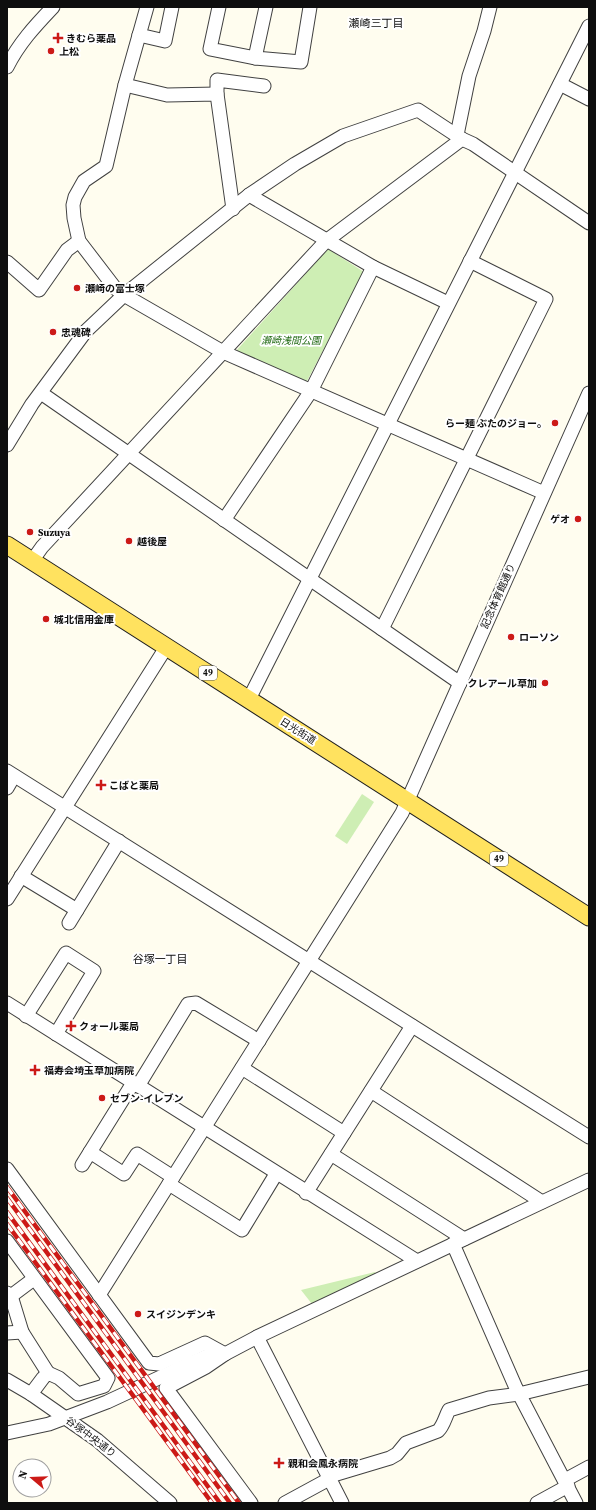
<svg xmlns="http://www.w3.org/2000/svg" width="596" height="1510" viewBox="0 0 596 1510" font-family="'Source Serif 4','Noto Sans JP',serif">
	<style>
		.green { fill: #ceeeb4 }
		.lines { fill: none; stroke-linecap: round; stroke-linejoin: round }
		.minor-casing { stroke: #414141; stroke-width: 15 }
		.major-casing { stroke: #1f1f1f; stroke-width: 19 }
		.minor { stroke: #fff; stroke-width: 13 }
		.major { stroke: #ffe25f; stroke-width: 17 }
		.rail-casing { stroke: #cc1a17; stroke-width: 4.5 }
		.rail { stroke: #fff; stroke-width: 3; stroke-dasharray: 9; stroke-linecap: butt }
		.poi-dot { fill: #cc1a17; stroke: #fff; stroke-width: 1.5 }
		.labels { text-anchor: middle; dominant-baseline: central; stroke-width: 4; stroke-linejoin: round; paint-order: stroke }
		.shield { fill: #fff; stroke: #565656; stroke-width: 1 }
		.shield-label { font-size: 9px; font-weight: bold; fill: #0e0e0e }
		.poi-label { font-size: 10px; font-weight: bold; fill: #0e0e0e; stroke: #fff; text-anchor: start }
		.park-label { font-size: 10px; font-style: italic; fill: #246c17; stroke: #fff }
		.street-label { font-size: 10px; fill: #0e0e0e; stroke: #fff }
		.neighbourhood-label { font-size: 11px; fill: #0e0e0e; stroke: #fff }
	</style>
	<rect width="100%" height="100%" fill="#fffdef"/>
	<!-- green -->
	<g class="green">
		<polygon points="328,249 364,272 306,383 235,352"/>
		<polygon points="362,794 374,802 347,844 335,836"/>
		<polygon points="375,1272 376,1274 312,1304 301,1290"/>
	</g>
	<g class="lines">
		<!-- minor casing -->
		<g class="minor-casing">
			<g id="minor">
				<polyline points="147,7 125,85 106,166 84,181 75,197 73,205 74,218 79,241 115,288 124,295 223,352 544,493"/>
				<polyline points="219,7 210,49 255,58"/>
				<polyline points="266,7 255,58 301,62 310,7"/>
				<polyline points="139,35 165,41 172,7"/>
				<path d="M7,67C19,43 35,26 53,7"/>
				<polyline points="560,84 589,99"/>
				<polyline points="125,85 167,95 217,94 233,209"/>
				<polyline points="217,94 217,80 264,86"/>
				<polyline points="457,135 469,76 484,31 490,7"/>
				<polyline points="249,195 373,267 448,303"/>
				<polyline points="7,262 39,290 67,250 79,241"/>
				<polyline points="41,393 460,683"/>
				<polyline points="7,445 32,404 86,331 124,295 249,195 295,164 343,136 418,110 462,139"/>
				<polyline points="224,520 311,391 373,267"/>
				<polyline points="32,561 42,547 326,241 462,139 473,144 589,223"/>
				<polyline points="382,629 546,299 470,261"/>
				<polyline points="249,699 589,26"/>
				<polyline points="7,771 589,1137"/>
				<polyline points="7,788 14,776"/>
				<polyline points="21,876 77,910"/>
				<polyline points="7,899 167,646"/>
				<polyline points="69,923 119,841"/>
				<polyline points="7,1003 417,1261"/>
				<polyline points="26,1016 66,953 94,971 56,1034"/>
				<polyline points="242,1068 344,1133"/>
				<polyline points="138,1086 188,1004 196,1003 259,1041"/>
				<polyline points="371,1091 542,1202"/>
				<polyline points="90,1152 124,1174 137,1154 173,1177"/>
				<polyline points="331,1154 464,1239"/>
				<polyline points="82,1165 133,1083"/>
				<polyline points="7,1169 149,1363 159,1364 205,1343 225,1354 206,1367 166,1388 251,1503"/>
				<polyline points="169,1184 242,1230 276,1174"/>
				<polyline points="306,1193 412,1026"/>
				<polyline points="7,1241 108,1378 104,1386 78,1394 59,1378 48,1373 43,1378 31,1394"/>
				<polyline points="453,1244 516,1388 576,1503"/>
				<polyline points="7,1293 11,1296 22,1332 48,1373"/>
				<polyline points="99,1295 402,813 589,393"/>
				<polyline points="11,1296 31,1281"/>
				<polyline points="7,1333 22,1332"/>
				<polyline points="257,1337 342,1503"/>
				<polyline points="7,1380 31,1394 97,1440 170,1503"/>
				<polyline points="7,1433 49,1424 107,1402 193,1362 207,1356 225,1354 257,1337 589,1180"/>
				<path d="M330,1476L390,1458L397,1454L406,1443L438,1431C444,1425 445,1417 449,1410L489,1398L519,1394L589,1377"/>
				<polyline points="565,1480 589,1467"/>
				<polyline points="285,1503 331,1478"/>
				<polyline points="537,1503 568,1486"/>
			</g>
		</g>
		<!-- major casing -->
		<g class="major-casing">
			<polyline id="major" points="7,545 589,917"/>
		</g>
		<!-- minor -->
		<use href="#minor" class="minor"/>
		<!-- major -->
		<use href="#major" class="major"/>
		<!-- rail casing -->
		<g class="rail-casing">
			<g id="rail">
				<polyline points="7,1187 239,1503"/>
				<polyline points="7,1198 230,1503"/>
				<polyline points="7,1212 220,1503"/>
				<polyline points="7,1224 212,1503"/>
			</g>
		</g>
		<!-- rail -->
		<use href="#rail" class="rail"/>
	</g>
	<!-- markers -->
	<g class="poi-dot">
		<path d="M56 32h4v4h4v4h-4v4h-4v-4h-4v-4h4z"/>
		<circle cx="51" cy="51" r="4"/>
		<circle cx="77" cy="288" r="4"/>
		<circle cx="53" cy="332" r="4"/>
		<circle cx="555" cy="423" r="4"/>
		<circle cx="578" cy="519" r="4"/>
		<circle cx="30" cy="532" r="4"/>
		<circle cx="129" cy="541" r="4"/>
		<circle cx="46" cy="619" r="4"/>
		<circle cx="511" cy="637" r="4"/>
		<circle cx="545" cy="683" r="4"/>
		<path d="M99 779h4v4h4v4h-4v4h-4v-4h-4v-4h4z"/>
		<path d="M69 1020h4v4h4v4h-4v4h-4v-4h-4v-4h4z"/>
		<path d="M33 1064h4v4h4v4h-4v4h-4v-4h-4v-4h4z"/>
		<circle cx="102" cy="1098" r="4"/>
		<circle cx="138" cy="1314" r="4"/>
		<path d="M277 1457h4v4h4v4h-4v4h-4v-4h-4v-4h4z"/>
	</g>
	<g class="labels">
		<!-- shield labels -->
		<g class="shield">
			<rect x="199" y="666" width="18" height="14" rx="3"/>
			<rect x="490" y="852" width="18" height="14" rx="3"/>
		</g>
		<g class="shield-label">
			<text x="208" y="673">49</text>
			<text x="499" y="859">49</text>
		</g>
		<!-- poi labels -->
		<g class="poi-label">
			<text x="66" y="38">きむら薬品</text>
			<text x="59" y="51">上松</text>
			<text x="85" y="288">瀬崎の富士塚</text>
			<text x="61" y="332">忠魂碑</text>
			<text x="547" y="423" text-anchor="end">らー麺 ぶたのジョー。</text>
			<text x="570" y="519" text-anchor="end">ゲオ</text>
			<text x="38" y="532">Suzuya</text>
			<text x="137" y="541">越後屋</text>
			<text x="54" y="619">城北信用金庫</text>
			<text x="519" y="637">ローソン</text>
			<text x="537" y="683" text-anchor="end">クレアール草加</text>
			<text x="109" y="785">こばと薬局</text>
			<text x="79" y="1026">クォール薬局</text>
			<text x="44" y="1070">福寿会埼玉草加病院</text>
			<text x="110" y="1098">セブン-イレブン</text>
			<text x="146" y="1314">スイジンデンキ</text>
			<text x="288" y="1463">親和会鳳永病院</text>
		</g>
		<!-- park labels -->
		<g class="park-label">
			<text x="291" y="340">瀬崎浅間公園</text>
		</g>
		<!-- street labels -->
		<g class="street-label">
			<text transform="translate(498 596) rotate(-66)">記念体育館通り</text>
			<text transform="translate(298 731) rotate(32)">日光街道</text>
			<text transform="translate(91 1437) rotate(37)">谷塚中央通り</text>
		</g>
		<!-- neighbourhood labels -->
		<g class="neighbourhood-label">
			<text x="376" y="23">瀬崎三丁目</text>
			<text x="160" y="959">谷塚一丁目</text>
		</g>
	</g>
	<!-- border -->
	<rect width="596" height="1510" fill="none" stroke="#0e0e0e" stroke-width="16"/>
	<!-- north arrow -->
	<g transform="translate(32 1478) rotate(289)"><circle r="19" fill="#ffffff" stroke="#9f9f9f"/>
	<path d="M0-3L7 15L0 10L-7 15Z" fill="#cc1a17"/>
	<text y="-6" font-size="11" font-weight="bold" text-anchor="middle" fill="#0e0e0e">N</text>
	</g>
</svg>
